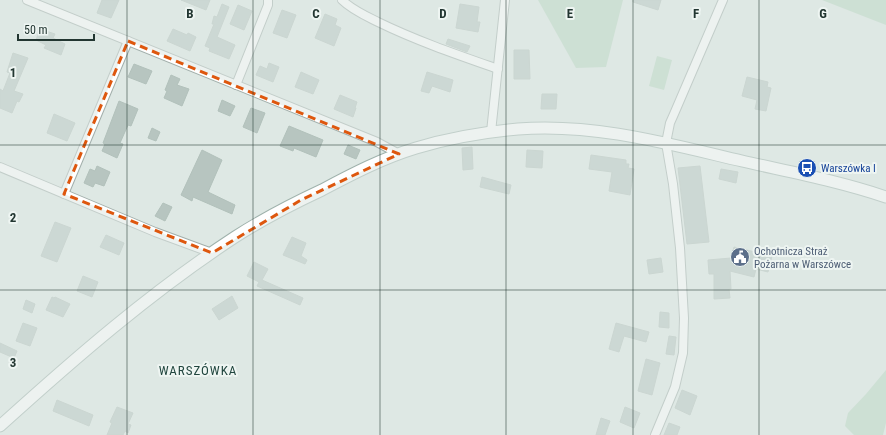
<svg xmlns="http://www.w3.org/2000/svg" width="886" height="435" viewBox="0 0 886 435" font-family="'Roboto Condensed',sans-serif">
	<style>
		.green { fill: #b9d7c2 }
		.building { fill: #b7c5c0; stroke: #b2c1bb }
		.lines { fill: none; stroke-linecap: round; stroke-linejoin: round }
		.street-casing { stroke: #a2afab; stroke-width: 10 }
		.secondary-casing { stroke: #9fb2ac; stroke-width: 13 }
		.street { stroke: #fff; stroke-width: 8 }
		.secondary { stroke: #fff; stroke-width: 11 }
		.marked { fill: none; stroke: #de570e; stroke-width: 3; stroke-dasharray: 8 5; stroke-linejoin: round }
		.grid { fill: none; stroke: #223631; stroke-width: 1; stroke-opacity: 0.55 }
		.labels { text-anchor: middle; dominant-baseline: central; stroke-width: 4; stroke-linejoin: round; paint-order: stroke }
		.transit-label { font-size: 11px; fill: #164399; stroke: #eef5f2; text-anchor: start }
		.service-label { font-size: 11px; fill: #4e5e75; stroke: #eef5f2; text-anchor: start }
		.quarter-label { font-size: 13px; letter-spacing: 1px; fill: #20453e; stroke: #eef5f2 }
		.grid-label { font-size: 13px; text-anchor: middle; font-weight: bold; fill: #223631; stroke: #eef5f2; stroke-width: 4; stroke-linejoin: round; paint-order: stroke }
	</style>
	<rect width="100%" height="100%" fill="#dee8e4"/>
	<!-- green -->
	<g class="green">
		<polygon points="538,0 623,0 606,67 576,68"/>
		<polygon points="822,0 886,0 886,25"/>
		<polygon points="657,56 672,60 664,90 649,86"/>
		<polygon points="886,370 886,423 883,435 854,435 845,426 848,413 866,394"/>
	</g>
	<!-- building -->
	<g class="building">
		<polygon points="102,0 119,0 111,18 97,13"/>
		<polygon points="181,0 210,0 206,10"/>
		<polygon points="633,0 661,0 658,10 633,2"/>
		<polygon points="222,4 229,7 217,37 235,45 229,59 209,51 210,48 205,46 214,24 212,24 214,16 217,17"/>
		<polygon points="460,4 479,7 477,22 480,22 478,32 456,28"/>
		<polygon points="238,5 252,11 244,30 230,24"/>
		<polygon points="282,10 296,15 287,38 273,33"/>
		<polygon points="325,14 337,19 335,25 341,28 334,46 315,38"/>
		<polygon points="40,29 55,34 53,38 65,44 61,55 44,48 46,45 36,40"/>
		<polygon points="173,29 187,35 188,33 196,37 190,51 167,41"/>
		<polygon points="448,39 470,46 467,52 446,44"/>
		<polygon points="514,50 529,50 530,79 514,79"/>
		<polygon points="13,53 28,58 14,91 23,94 19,102 17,101 12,113 0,108 0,89 3,91 10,73 7,72"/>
		<polygon points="269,63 279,67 273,82 256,75 260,66 267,69"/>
		<polygon points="134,64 152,71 146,84 128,77"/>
		<polygon points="301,72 319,80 313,94 295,87"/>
		<polygon points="427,72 453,80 450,92 432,86 429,93 421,91"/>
		<polygon points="171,75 180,79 177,85 189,89 182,106 164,98 167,91 165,90"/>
		<polygon points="747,77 768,82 767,87 771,88 766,111 755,109 757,100 742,96"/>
		<polygon points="542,94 557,94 556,109 541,109"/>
		<polygon points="340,95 357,102 355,108 356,108 353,117 334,109"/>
		<polygon points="222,100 235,106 230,116 218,111"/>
		<polygon points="119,101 138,109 131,126 128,125 120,143 123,144 117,158 102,151 105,144 103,143"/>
		<polygon points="251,108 265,113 257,133 243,127"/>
		<polygon points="54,114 75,123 67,141 47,133"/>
		<polygon points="289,126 323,140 316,157 294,148 293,151 280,146"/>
		<polygon points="152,128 160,132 156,141 148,138"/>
		<polygon points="348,145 360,150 356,159 344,154"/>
		<polygon points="472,147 473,169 463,170 462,148"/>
		<polygon points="202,150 222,160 208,192 235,205 232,214 193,197 192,201 181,195"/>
		<polygon points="527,150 543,151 542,168 526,167"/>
		<polygon points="591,155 626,160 626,164 629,164 628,168 634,169 630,195 609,191 612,172 589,169"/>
		<polygon points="97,166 110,172 104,186 95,183 93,187 84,183 90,169 95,171"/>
		<polygon points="700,166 709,242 687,244 678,168"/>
		<polygon points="721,169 738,172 736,183 719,179"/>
		<polygon points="482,177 511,185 509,194 480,187"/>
		<polygon points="163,203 172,207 165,221 155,216"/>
		<polygon points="55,222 71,228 57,262 41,256"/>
		<polygon points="106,235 124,243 119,255 100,247"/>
		<polygon points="292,237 306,243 301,256 307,260 305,264 283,255"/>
		<polygon points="734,247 772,256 768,272 756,269 754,277 730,271 731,289 729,289 730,298 714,299 714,274 709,274 708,260 731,258"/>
		<polygon points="661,258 663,272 649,274 647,260"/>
		<polygon points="254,262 268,269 262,280 303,298 300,305 257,286 259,282 247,276"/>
		<polygon points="83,276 98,282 92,297 77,291"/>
		<polygon points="232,296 238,308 219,320 212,309"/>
		<polygon points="52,297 54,298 55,297 70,304 63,317 46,310"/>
		<polygon points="26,300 35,304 32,313 23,309"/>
		<polygon points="660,312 669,313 669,328 659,327"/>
		<polygon points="23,323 37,328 30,346 16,341"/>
		<polygon points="616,323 649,332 646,342 624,336 619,352 609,349"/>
		<polygon points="669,336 676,337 674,355 666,354"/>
		<polygon points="0,343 17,351 14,358 0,352"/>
		<polygon points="646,359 660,363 652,395 638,391"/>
		<polygon points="682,390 697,396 690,415 675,408"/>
		<polygon points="57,400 93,415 89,426 53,411"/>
		<polygon points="117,407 133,413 128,424 131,425 128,433 125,431 123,435 107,435 112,423 110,422"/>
		<polygon points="625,407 640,413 634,428 620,422"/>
		<polygon points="601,418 610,421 605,435 596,435"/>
		<polygon points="669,423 680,427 677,435 664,435"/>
	</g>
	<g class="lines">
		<!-- street casing -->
		<g class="street-casing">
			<g id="street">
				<polyline points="27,0 377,142 399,154"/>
				<path d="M342,0C352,10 366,16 378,22C417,41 458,55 498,69"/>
				<polyline points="236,85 268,5 268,0"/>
				<polyline points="491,132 505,0"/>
				<polyline points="0,167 155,232 212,253"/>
				<polyline points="64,194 128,41"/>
				<polyline points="655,435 675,387 683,353 684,318 680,248 673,184 666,143 670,123 674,114 723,0"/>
			</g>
		</g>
		<!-- secondary casing -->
		<g class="secondary-casing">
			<path id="secondary" d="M0,426C74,359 151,292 235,237C263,219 292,204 322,190C352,174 383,158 416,148C449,138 484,132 518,129C595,123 669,144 742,161C790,172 839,181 886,197"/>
		</g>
		<!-- street -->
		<use href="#street" class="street"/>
		<!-- secondary -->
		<use href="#secondary" class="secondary"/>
	</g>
	<!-- marked area -->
	<path d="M0 0H886V435H0ZM128,41L399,154L301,200L212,253L64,194Z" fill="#dee8e4" fill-opacity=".55" fill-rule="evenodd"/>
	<path class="marked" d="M128,41L399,154L301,200L212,253L64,194Z"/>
	<!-- grid -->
	<path class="grid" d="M127,0V435M253,0V435M380,0V435M506,0V435M633,0V435M759,0V435M0,145H886M0,290H886"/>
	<!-- icons -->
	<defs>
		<g id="bus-disc" transform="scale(1)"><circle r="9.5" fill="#1a4fb4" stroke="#eef5f2"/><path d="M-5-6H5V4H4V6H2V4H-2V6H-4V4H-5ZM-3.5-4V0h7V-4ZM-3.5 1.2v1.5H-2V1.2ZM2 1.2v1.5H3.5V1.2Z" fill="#fff"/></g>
		<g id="civic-disc" transform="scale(1)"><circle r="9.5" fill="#5c6f8a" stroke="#eef5f2"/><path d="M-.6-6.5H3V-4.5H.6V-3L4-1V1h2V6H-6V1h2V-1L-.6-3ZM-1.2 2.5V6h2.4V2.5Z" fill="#fff"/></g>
	</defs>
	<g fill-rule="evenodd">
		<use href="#bus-disc" x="807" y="168"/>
		<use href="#civic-disc" x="740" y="257"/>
	</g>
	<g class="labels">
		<!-- transit labels -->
		<g class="transit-label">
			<text x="821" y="168">Warszówka I</text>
		</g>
		<!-- service labels -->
		<g class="service-label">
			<text x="754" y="251">Ochotnicza Straż<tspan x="754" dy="13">Pożarna w Warszówce</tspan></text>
		</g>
		<!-- quarter labels -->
		<g class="quarter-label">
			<text x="198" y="370">WARSZÓWKA</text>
		</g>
	</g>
	<g class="grid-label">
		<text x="190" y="18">B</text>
		<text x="316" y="18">C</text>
		<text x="443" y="18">D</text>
		<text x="570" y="18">E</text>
		<text x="696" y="18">F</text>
		<text x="823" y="18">G</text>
		<text x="13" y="77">1</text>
		<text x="13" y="222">2</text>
		<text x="13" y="367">3</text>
	</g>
	<!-- scale -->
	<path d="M18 34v6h76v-6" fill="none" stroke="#223631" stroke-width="2"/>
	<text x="24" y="34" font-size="12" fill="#223631" stroke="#eef5f2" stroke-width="3" paint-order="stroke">50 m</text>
</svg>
